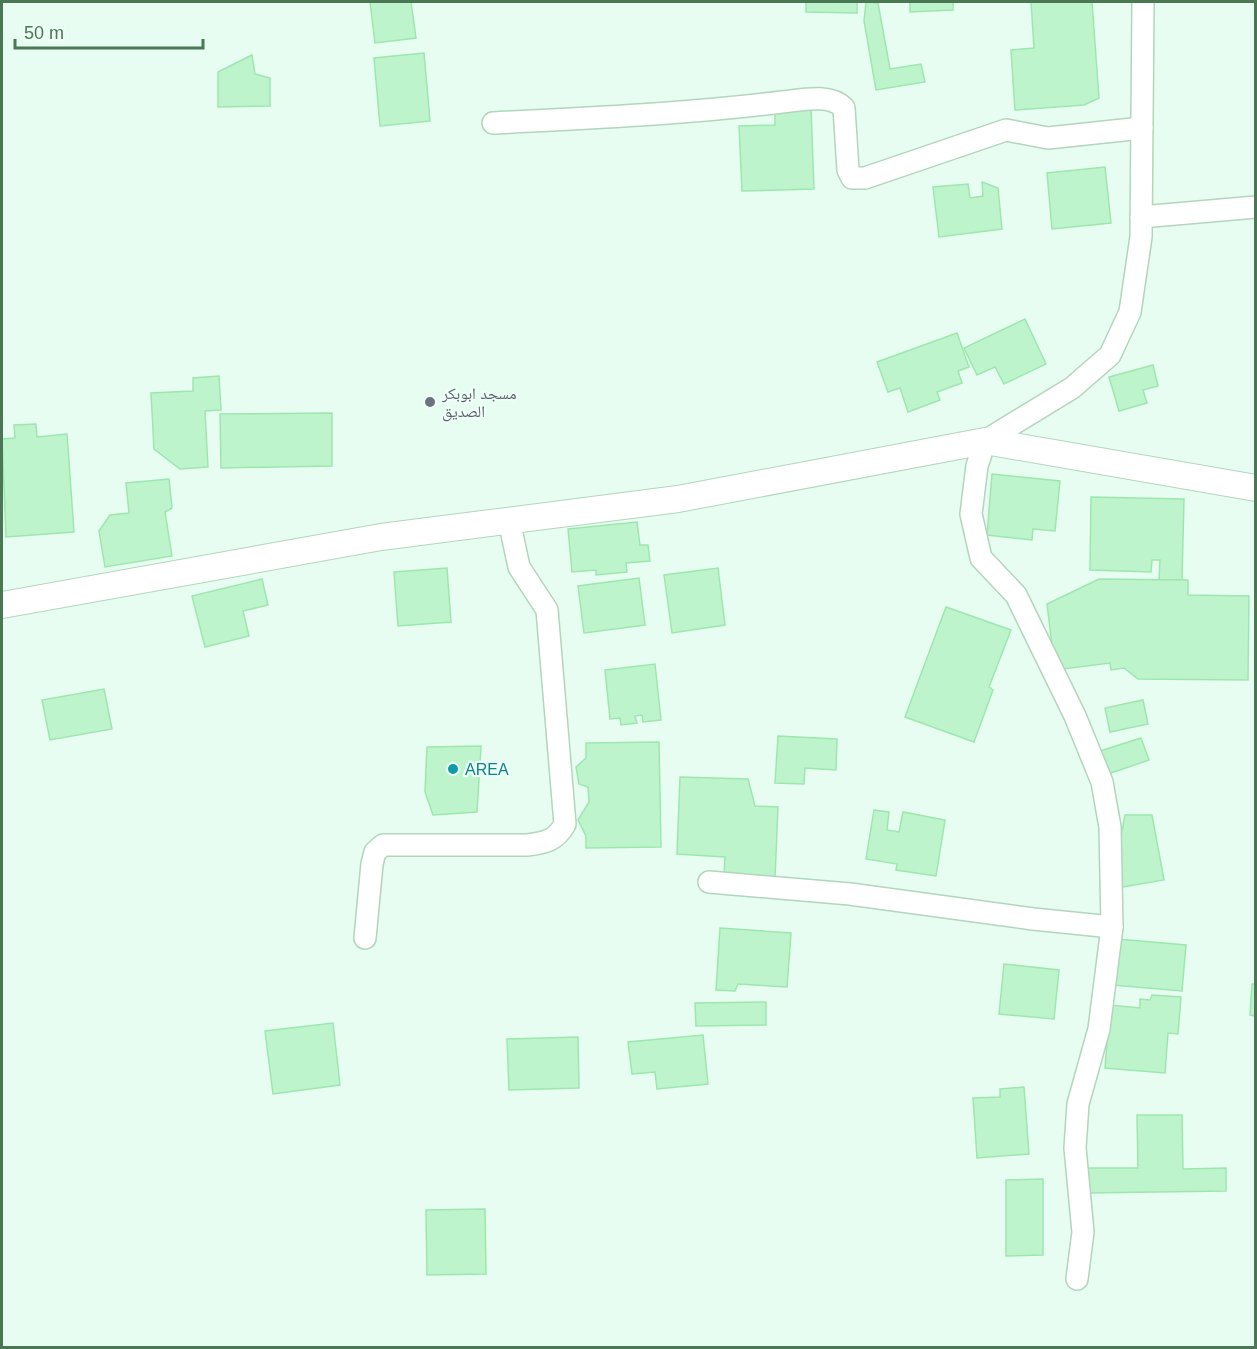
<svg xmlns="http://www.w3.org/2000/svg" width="1257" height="1349" viewBox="0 0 1257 1349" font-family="Helvetica,'Noto Naskh Arabic',sans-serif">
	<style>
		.building { fill: #bef4cc; stroke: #9de7af; stroke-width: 1.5 }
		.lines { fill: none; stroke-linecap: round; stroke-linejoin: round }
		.minor-casing { stroke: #b2d5bd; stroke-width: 24 }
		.tertiary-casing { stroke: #b2d5bd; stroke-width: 28 }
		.minor { stroke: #fff; stroke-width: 21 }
		.tertiary { stroke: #fff; stroke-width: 26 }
		.worship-dot { fill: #6b7280; stroke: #eefff6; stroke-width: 2 }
		.culture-dot { fill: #0f9aa8; stroke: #eefff6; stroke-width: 2 }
		.labels { text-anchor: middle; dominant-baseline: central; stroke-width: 4.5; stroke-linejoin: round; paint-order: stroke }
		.worship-label { font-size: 16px; fill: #5b616d; stroke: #eefff6; text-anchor: start }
		.culture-label { font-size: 16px; fill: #0d838f; stroke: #eefff6; text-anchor: start }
	</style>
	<rect width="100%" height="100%" fill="#e7fdf2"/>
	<!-- building -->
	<g class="building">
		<polygon points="370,2 411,2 416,38 375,43"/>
		<polygon points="806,2 857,2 857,13 806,12"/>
		<polygon points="866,2 878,3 890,69 921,64 925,82 876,90 864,21"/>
		<polygon points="910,2 953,2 953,10 910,12"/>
		<polygon points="1031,2 1092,2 1099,98 1084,105 1015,110 1011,50 1034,48"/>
		<polygon points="424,53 430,121 380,126 374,58"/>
		<polygon points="252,55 255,74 270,78 270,106 218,107 218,72"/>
		<polygon points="811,108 814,189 742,191 739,126 775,125 775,109"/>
		<polygon points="1105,167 1111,223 1052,229 1047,173"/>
		<polygon points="982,182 998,188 1002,229 939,237 933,187 968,184 970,198 983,196"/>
		<polygon points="1025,319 1046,364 1004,384 995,367 977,375 964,348"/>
		<polygon points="957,333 969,367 958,371 962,383 937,392 940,400 908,412 900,388 888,392 877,362"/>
		<polygon points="1153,365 1158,386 1143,390 1147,403 1119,411 1109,377"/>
		<polygon points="219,376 221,410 205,411 208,467 180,469 154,449 151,393 193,391 193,378"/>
		<polygon points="332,413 332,466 221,468 220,414"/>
		<polygon points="36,424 37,437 67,434 74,532 6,537 2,439 15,438 14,425"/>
		<polygon points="992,474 1060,481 1055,531 1033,529 1032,540 987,535"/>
		<polygon points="169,479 172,508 165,512 172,556 105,567 99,531 110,515 129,513 126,483"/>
		<polygon points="1091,497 1184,499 1182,580 1159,580 1160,560 1152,560 1151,572 1090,570"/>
		<polygon points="637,522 640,545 648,545 650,561 626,563 627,572 596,575 596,570 572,572 568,529"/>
		<polygon points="447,568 451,622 398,626 394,572"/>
		<polygon points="718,568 725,625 672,633 664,575"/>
		<polygon points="639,578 645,625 584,633 578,586"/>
		<polygon points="262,579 268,605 243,611 249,636 205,647 192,596"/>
		<polygon points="1099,579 1188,580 1188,595 1249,596 1248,680 1138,679 1124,668 1111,670 1110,663 1055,670 1047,604"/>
		<polygon points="946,607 1011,630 989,687 993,690 974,742 905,717"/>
		<polygon points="655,664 661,720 643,722 642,715 635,716 637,723 621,725 620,718 610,719 605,670"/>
		<polygon points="104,689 112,729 50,740 42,700"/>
		<polygon points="1143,700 1148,724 1110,732 1105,708"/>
		<polygon points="778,736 837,739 836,770 805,768 804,784 775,783"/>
		<polygon points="1141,738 1149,760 1105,775 1097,752"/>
		<polygon points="659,742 661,847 586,848 586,836 578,820 589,802 588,787 579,784 576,767 586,758 586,743"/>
		<polygon points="481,746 477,812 433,815 425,792 427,747"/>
		<polygon points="680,777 748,779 755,806 778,807 775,878 724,876 725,857 677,854"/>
		<polygon points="874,810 889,812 887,830 899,832 903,812 945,820 936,876 896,870 897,864 866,859"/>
		<polygon points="1125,815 1152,815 1164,880 1111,889"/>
		<polygon points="720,928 791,933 787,987 738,984 735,991 716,990"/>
		<polygon points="1117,939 1186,945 1182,991 1113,985"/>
		<polygon points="1004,964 1059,970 1054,1019 999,1014"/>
		<polygon points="1252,984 1256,984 1256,1016 1250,1015"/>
		<polygon points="1152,995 1181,997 1178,1034 1168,1033 1165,1073 1105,1068 1110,1005 1140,1008 1140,999 1150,1000"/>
		<polygon points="766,1002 766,1025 696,1026 695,1003"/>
		<polygon points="333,1023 340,1085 273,1094 265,1031"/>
		<polygon points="703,1035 708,1084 657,1089 655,1072 632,1074 628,1042"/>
		<polygon points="578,1037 579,1088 509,1090 507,1039"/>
		<polygon points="1024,1087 1029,1154 977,1158 973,1098 1000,1097 1000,1089"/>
		<polygon points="1137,1115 1182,1115 1183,1169 1226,1168 1226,1191 1086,1193 1085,1168 1138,1168"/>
		<polygon points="1043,1179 1043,1255 1006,1256 1006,1180"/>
		<polygon points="485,1209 486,1274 427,1275 426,1210"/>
	</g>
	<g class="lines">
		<!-- minor casing -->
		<g class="minor-casing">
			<g id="minor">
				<path d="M493,123C589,118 686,114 782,102C801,100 830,93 844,108L848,170L852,178H865L1006,130L1048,138L1142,128"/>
				<polyline points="1141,217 1256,207"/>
				<polyline points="709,882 850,894 1033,919 1112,927"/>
				<path d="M365,938L372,864L375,852L383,845H527C544,843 556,841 565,824L547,610L519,567L509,520"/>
				<polyline points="1077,1279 1083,1232 1075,1148 1078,1104 1099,1029 1112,927 1110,827 1102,782 1075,716 1016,595 981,558 971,514 977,466 985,441 1072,388 1110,355 1130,312 1141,237 1143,2"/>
			</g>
		</g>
		<!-- tertiary casing -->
		<g class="tertiary-casing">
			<polyline id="tertiary" points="2,605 381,537 678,499 985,441 1256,488"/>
		</g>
		<!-- minor -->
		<use href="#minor" class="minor"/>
		<!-- tertiary -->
		<use href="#tertiary" class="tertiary"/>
	</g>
	<!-- markers -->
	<circle class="worship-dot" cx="430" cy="402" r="6"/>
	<circle class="culture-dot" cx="453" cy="769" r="6"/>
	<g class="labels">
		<!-- worship labels -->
		<g class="worship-label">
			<text x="442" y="393">مسجد ابوبكر<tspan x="442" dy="18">الصديق</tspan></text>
		</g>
		<!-- culture labels -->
		<g class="culture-label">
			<text x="465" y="769">AREA</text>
		</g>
	</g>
	<!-- border -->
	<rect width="1257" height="1349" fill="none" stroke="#4a7854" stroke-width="6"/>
	<!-- scale -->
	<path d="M15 39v9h188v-9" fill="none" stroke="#4a7854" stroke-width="3"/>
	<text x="24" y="39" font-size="18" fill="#4a7854" stroke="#eefff6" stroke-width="4.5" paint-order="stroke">50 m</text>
</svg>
